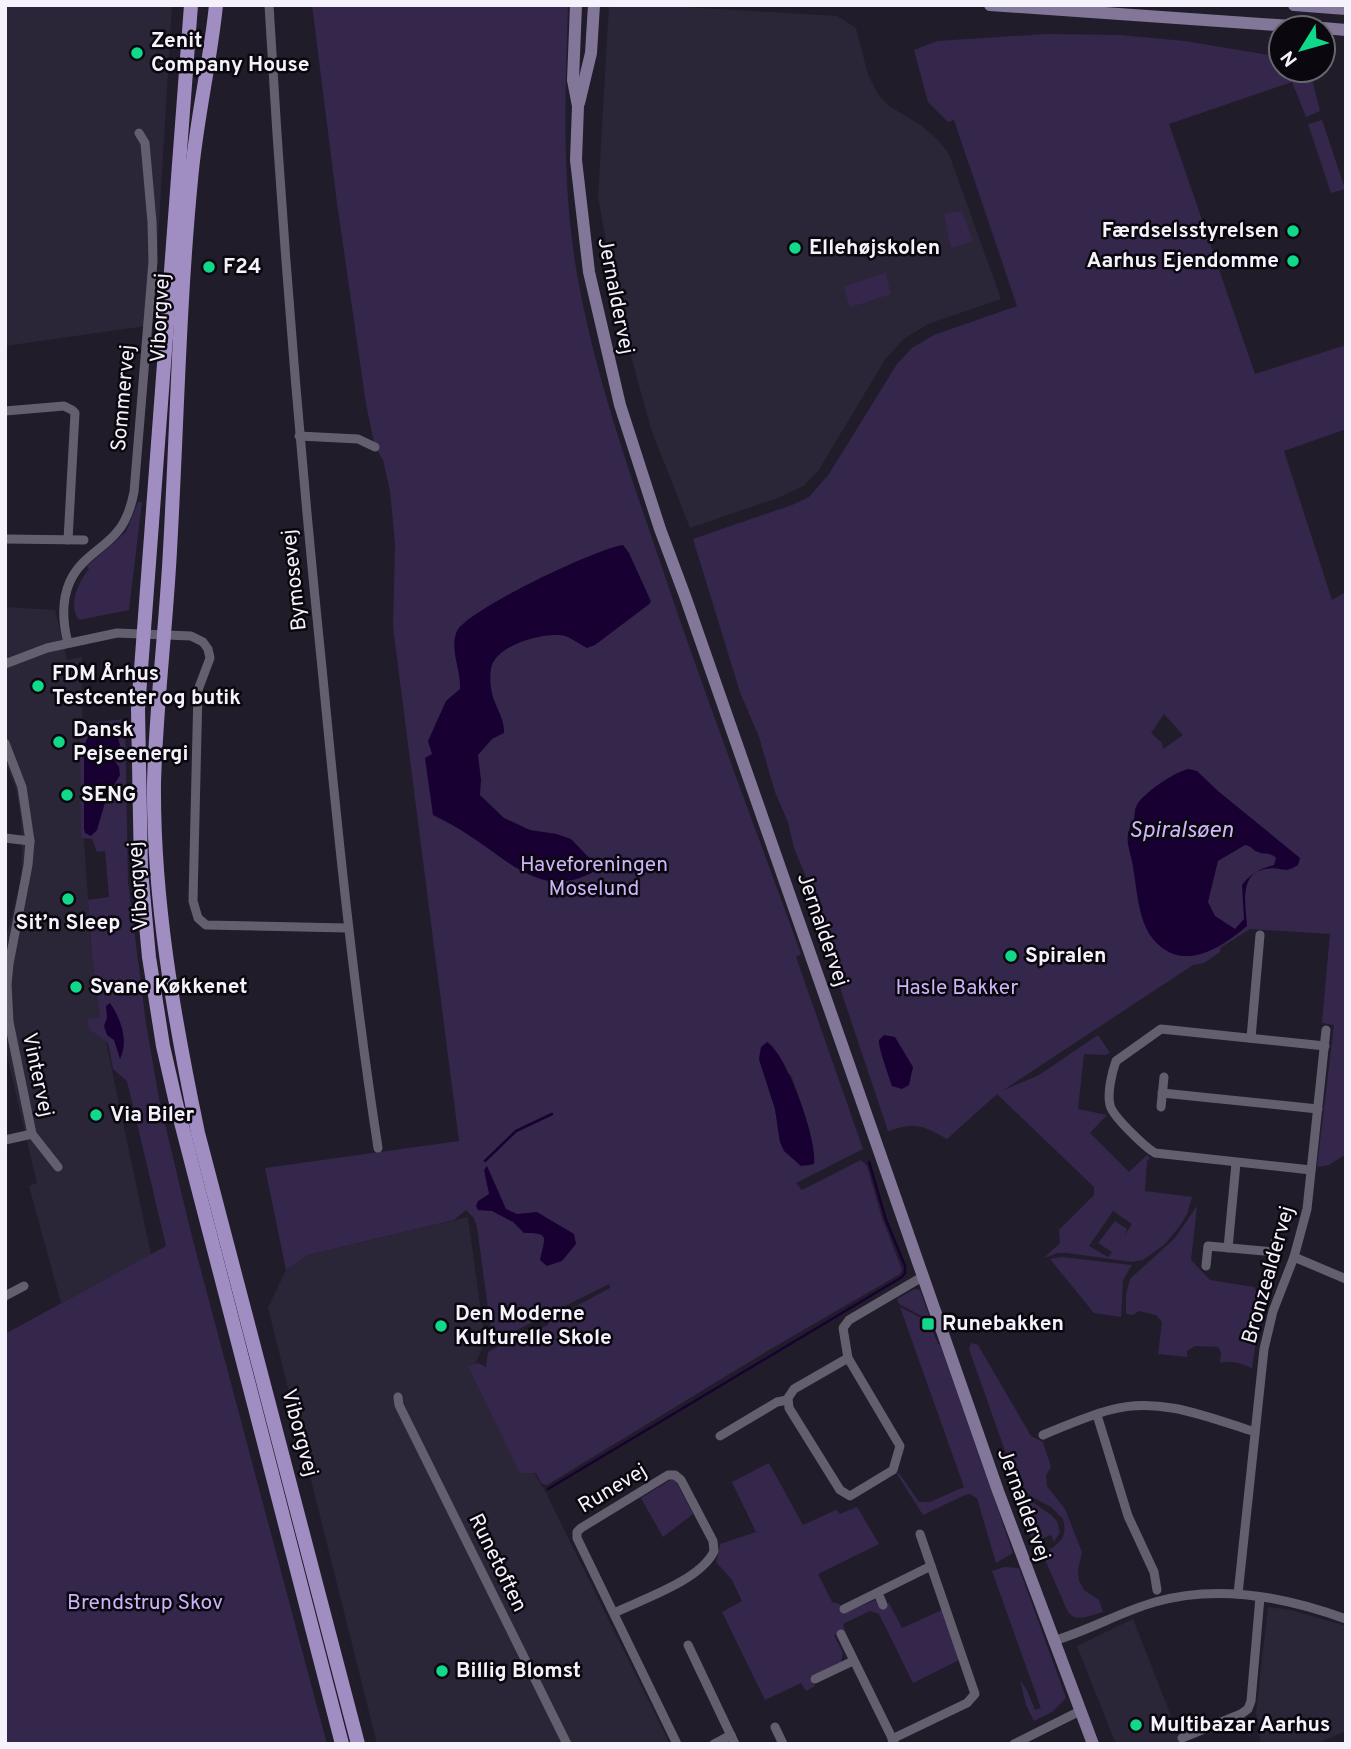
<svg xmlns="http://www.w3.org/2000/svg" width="1351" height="1749" viewBox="0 0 1351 1749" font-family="Overpass,sans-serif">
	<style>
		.built { fill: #2b2538 }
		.green { fill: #35274c; fill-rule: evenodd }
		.water { fill: #180032; fill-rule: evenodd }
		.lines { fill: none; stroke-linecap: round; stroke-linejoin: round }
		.stream { stroke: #180032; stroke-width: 2.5 }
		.street { stroke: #645f6f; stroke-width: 9 }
		.secondary { stroke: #827699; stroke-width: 12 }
		.primary { stroke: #a08ec2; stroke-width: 14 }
		.poi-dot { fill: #10d98a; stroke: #0a080e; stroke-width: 2.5 }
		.labels { text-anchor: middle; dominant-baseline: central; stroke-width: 5; stroke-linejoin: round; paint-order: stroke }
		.poi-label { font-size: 21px; font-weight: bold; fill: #f5f2fc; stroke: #0a080e; text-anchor: start }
		.street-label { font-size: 21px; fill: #f5f2fc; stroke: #0a080e }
		.park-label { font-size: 21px; fill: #ccb3fa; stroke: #0a080e }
		.water-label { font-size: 23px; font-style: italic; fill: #ceb5fc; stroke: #0a080e }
	</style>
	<rect width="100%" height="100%" fill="#211c2a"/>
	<!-- built -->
	<g class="built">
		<polygon points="5,5 172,5 153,325 5,346"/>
		<polygon points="609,5 650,5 837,16 856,28 868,75 878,94 889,106 922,126 939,141 949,154 1001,299 928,324 904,339 886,358 818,471 803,486 780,497 690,528 651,429 619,313 598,197"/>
		<polygon points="5,607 55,610 67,660 82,657 83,829 92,955 106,1042 151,1255 61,1303 29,1186 37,1183 5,1047 5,942 21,881 22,852 21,818 16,789 5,760"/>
		<polygon points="468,1217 485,1342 474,1366 547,1495 670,1744 377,1744 268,1308 286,1270 308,1255"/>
		<polygon points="1268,1607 1291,1610 1346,1626 1346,1731 1316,1744 1262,1744 1260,1740 1256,1713"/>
		<polygon points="1133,1619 1182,1744 1116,1744 1077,1646"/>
	</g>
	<!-- green -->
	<g class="green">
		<path d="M312,5H568C565,101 561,196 580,290C597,379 627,465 656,550C701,685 752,819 801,954L796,957L863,1149L796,1183L802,1190L861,1160L867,1166L882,1218L902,1270L900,1274L769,1350L547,1485L542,1484L536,1473H520L468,1366L478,1363L486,1367L488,1352L519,1335L523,1337L548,1325L550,1320L610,1288L609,1284L499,1339L494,1337L491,1331L477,1227L474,1218L466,1210L454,1220L308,1255L286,1270L265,1168L459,1141L393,627L395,543L390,491L383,460L375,447L366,404L337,203ZM759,1059L791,1075C798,1095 818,1145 813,1164L807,1166L780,1142L775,1109Z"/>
		<path d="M1047,34L1119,35L1185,41L1281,57V70H1306L1310,72L1320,111L1306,117L1292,82L1169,124L1255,374L1346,345V429L1284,451L1332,600L1346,592V1154L1329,1165L1317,1167L1334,1025L1322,1023L1330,934L1250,929L1220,948V952L1204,963L1193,965L1002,1091L1039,1075L1098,1035L1110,1053L1105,1055L1084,1054L1078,1109L1107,1115L1090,1133L1129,1172L1147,1155L1150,1158L1147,1161L1145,1191L1192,1197L1187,1214L1179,1227L1165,1244L1143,1260L1132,1262L1067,1253H1058L1044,1258L1060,1243L1059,1230L1094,1195V1187L997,1094L947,1139C923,1125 915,1122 888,1131L820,928L826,925L794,848L788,822L775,792L759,737L740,692L693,539L792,505L809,497L829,474L897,364L912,348L934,335L1017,306L954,120L948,122L928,102L914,50L937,41ZM1164,714L1183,735L1163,749L1162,743L1151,733ZM1113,1211L1132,1224L1124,1236L1127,1229L1115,1221L1098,1243L1112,1252L1108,1257L1089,1246Z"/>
		<polygon points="1322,120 1345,189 1331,193 1308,124"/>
		<polygon points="962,211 973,241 951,248 944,214"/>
		<polygon points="886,273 891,294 851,307 849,306 844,286"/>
		<path d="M138,502H142L129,610L79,620C67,604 79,582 89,569L87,566L126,532Z"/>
		<polygon points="125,719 128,882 146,1023 159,1099 191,1233 327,1744 5,1744 5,1334 166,1246 127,1081 113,1069 108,1043 89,1029 87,1019 100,1017 92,955 88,900 109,897 105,851 97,852 92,839 81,838 80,724"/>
		<path d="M1197,1206L1191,1260L1210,1280L1254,1287L1259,1296L1267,1299L1257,1332L1252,1369C1243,1363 1230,1360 1220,1363L1221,1352L1218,1347L1195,1346L1187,1351V1357L1158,1354L1162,1322L1156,1315L1139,1311L1133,1315L1126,1314V1294L1130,1279L1175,1238Z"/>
		<polygon points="1061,1257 1132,1265 1123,1280 1121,1317 1094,1313 1050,1259"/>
		<polygon points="915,1289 920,1290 931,1321 899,1304 897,1299"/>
		<polygon points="900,1307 927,1321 928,1328 932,1330 938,1344 940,1344 1013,1553 996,1563 977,1498 970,1494 965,1495 923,1515 897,1474 899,1473 919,1502 930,1502 964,1487"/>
		<path d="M971,1343L978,1345L1031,1436L1043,1442L1051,1467L1046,1475L1047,1486L1065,1509L1082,1552L1078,1570L1079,1581L1084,1590L1099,1600L1103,1612C1091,1615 1074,1624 1067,1610L1043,1555L1050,1552V1549C1063,1542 1067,1533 1063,1519L1051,1507L1032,1497L1016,1482L969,1349Z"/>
		<polygon points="769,1463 803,1525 836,1510 840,1514 857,1507 879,1544 818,1574 832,1602 840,1604 845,1613 875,1600 880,1607 889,1603 902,1628 942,1610 959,1660 913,1683 879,1614 870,1611 843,1624 845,1630 834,1635 843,1653 841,1662 810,1677 815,1686 806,1691 801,1683 765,1700 722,1612 742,1601 732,1580 716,1562 720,1544 756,1532 732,1482"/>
		<polygon points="674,1478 693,1514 663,1537 641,1498"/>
		<polygon points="1014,1489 1051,1515 1057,1521 1060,1532 1054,1542 1051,1535 1033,1542"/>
		<polygon points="1004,1567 1019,1568 1066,1698 1052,1712 1034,1721 1026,1705 1020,1680 1027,1690 1035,1710 1041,1708 992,1571"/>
	</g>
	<!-- water -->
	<g class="water">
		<path d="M623,545L629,553L649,597L651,602L648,605L595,645L587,648C577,643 569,635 558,635C538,634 500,645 492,665C490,670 490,682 491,687C492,703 505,717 504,733L492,739L478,755L481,780L480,795L504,818L530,830L557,834L571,839L596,865L595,871C542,901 510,861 467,834C457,827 445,821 433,815L425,758L432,754L428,741L446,701L460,689C461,670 449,648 457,631C468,609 598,548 623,545Z"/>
		<path d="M109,726L117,734L120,745L112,757L119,767L120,775L106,799L97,830L91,836L85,833L84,828V747C88,734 94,726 109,726Z"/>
		<path d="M1189,769L1197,771L1218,791L1300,858L1298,865C1283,875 1282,866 1266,869C1238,873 1246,906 1247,926C1221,948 1182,974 1153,939C1138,920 1137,890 1133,867C1132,857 1126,844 1128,835C1128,830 1132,825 1134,820C1135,815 1134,809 1137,805C1142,794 1177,770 1189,769ZM1245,845C1252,846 1252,850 1258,852C1266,855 1270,852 1276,858L1274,865C1261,868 1249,875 1242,885L1244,919L1235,929L1215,916L1208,902L1218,861Z"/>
		<path d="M110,1003C121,1019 129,1041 120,1059L114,1040L107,1035L104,1026L107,1018L106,1006Z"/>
		<path d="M884,1035L895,1037L913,1067L909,1085L902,1089L892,1086C889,1076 878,1048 879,1040Z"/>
		<path d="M767,1042C787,1054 818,1142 814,1164L801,1166L784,1151L780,1142L775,1109L759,1059L761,1047Z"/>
		<path d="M487,1166L506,1209L517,1214L537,1212L574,1234L576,1244L562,1261L547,1266L540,1260C545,1236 550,1233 524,1233L513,1222L492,1211L478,1210L476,1206L478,1201L489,1194L484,1170Z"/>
	</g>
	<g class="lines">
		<!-- stream -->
		<g class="stream">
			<polyline points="485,1161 516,1131 552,1114"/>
			<polyline points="548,1489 902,1277 905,1273 905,1266 886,1220 869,1162"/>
		</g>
		<!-- street -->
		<g class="street">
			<path d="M269,5C282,230 300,454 323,678C338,835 354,992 378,1148"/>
			<polyline points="5,411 64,406 72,410 75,413 68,540"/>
			<polyline points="299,436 358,439 375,447"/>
			<polyline points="5,539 84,540"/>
			<path d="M68,643C60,612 62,580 88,558C98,549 109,542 117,532C127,521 131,507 134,492L153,261L152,222L145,143L139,133"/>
			<polyline points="5,664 47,648 117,633 191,636 203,642 208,649 210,658 198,690 193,901 198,918 206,925 347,928"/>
			<polyline points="5,743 22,787 30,841 28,865 9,964 7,984 9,1022 32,1134 58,1167"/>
			<polyline points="5,838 30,841"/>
			<polyline points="1251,1038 1260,935"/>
			<polyline points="1162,1093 1318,1109"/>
			<polyline points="1161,1107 1164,1077"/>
			<polyline points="5,1140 32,1134"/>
			<path d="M1311,1170L1155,1153C1145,1147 1112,1116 1110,1105C1107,1093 1112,1072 1116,1061L1161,1029L1325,1046"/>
			<polyline points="1228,1248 1236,1163"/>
			<polyline points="1294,1257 1346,1279"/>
			<polyline points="1206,1266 1208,1246 1274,1252 1275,1242"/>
			<polyline points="5,1296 24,1286"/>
			<polyline points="848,1358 900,1446 893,1470 850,1496 840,1490 789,1408 788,1398 794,1389 848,1358 843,1328 849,1320 922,1277"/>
			<polyline points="398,1397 399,1405 567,1744"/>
			<polyline points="1097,1415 1128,1516 1154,1572 1157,1590"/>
			<path d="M1043,1435C1065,1426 1087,1416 1110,1410C1159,1396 1208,1417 1255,1432"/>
			<polyline points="720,1436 777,1402 787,1400"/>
			<polyline points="878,1593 883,1605"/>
			<polyline points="1238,1594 1264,1349 1273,1311 1294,1257 1307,1209 1326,1030"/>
			<polyline points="844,1609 931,1566"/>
			<path d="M614,1613C643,1599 701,1580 714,1551L713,1541L681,1480L675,1475H668L581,1528L577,1532V1538L677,1744"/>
			<polyline points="841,1634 894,1742"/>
			<path d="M1053,1641C1088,1631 1120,1612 1155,1602C1217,1584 1286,1597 1346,1619"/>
			<polyline points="688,1645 735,1744"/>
			<polyline points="815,1679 853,1661"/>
			<polyline points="775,1727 783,1744"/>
			<polyline points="1182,1738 1241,1714 1248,1709 1251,1701 1260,1597"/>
			<polyline points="892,1739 967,1703 975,1694 920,1534"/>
			<polyline points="714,1744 731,1735"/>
			<polyline points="1014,1744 1080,1711"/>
		</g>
		<!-- secondary -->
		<g class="secondary">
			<polyline points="576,5 573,80 578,106 576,160 589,272 620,405 660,529 685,596 998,1491 1093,1744"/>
			<polyline points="990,5 1320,28"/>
			<polyline points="1294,5 1346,9"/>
			<polyline points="1323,28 1346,30"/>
			<polyline points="579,103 591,53 594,5"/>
		</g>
		<!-- primary -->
		<g class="primary">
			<polyline points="191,5 138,709 141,871 149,957 163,1046 176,1103 342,1744"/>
			<path d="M216,5C210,64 196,121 191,180C179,303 177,427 170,550C166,628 156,705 154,783C153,901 174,1018 198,1133L358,1744"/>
		</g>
	</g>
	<!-- markers -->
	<g class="poi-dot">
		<circle cx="137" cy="53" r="7"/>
		<circle cx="1293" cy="231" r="7"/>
		<circle cx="795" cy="248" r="7"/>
		<circle cx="1293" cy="261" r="7"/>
		<circle cx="209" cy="267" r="7"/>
		<circle cx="38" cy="686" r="7"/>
		<circle cx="59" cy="742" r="7"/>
		<circle cx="67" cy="795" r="7"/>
		<circle cx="68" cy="899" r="7"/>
		<circle cx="1011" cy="956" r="7"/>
		<circle cx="76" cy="987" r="7"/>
		<circle cx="96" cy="1115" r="7"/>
		<rect x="921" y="1317" width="14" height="14" rx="3.5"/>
		<circle cx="441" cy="1326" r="7"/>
		<circle cx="442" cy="1671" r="7"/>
		<circle cx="1136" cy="1725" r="7"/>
	</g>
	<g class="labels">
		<!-- poi labels -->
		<g class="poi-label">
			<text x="151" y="41">Zenit<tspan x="151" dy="24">Company House</tspan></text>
			<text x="1279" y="231" text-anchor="end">Færdselsstyrelsen</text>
			<text x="809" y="248">Ellehøjskolen</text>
			<text x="1279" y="261" text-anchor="end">Aarhus Ejendomme</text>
			<text x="223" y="267">F24</text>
			<text x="52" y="674">FDM Århus<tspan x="52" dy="24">Testcenter og butik</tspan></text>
			<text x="73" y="730">Dansk<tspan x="73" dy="24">Pejseenergi</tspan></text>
			<text x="81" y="795">SENG</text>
			<text x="68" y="923" text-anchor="middle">Sit’n Sleep</text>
			<text x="1025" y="956">Spiralen</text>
			<text x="90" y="987">Svane Køkkenet</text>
			<text x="110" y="1115">Via Biler</text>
			<text x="455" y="1314">Den Moderne<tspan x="455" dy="24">Kulturelle Skole</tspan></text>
			<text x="942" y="1324">Runebakken</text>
			<text x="456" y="1671">Billig Blomst</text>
			<text x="1150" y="1725">Multibazar Aarhus</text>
		</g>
		<!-- street labels -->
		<g class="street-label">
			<text transform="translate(615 296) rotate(79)">Jernaldervej</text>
			<text transform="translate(161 318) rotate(-87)">Viborgvej</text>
			<text transform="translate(124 398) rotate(-85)">Sommervej</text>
			<text transform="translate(295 580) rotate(-96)">Bymosevej</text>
			<text transform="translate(139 886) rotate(-94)">Viborgvej</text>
			<text transform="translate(822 930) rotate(71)">Jernaldervej</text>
			<text transform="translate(37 1075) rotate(78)">Vintervej</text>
			<text transform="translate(1269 1275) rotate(-74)">Bronzealdervej</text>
			<text transform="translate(299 1433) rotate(75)">Viborgvej</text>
			<text transform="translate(613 1489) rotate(-31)">Runevej</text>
			<text transform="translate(1023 1505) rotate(70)">Jernaldervej</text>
			<text transform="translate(497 1563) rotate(64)">Runetoften</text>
		</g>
		<!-- park labels -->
		<g class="park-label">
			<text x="594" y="865">Haveforeningen<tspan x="594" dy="24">Moselund</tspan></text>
			<text x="957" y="988">Hasle Bakker</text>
			<text x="145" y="1603">Brendstrup Skov</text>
		</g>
		<!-- water labels -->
		<g class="water-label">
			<text x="1181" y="831">Spiralsøen</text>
		</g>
	</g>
	<!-- border -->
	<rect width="1351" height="1749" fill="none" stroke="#f5f2fc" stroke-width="14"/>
	<!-- north arrow -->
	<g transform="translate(1302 49) rotate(233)"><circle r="33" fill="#0a080e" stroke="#68666d" stroke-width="2"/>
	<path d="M0-5L12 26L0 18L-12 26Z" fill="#10d98a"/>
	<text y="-10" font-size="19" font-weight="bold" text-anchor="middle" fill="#f5f2fc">N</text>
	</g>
</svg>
